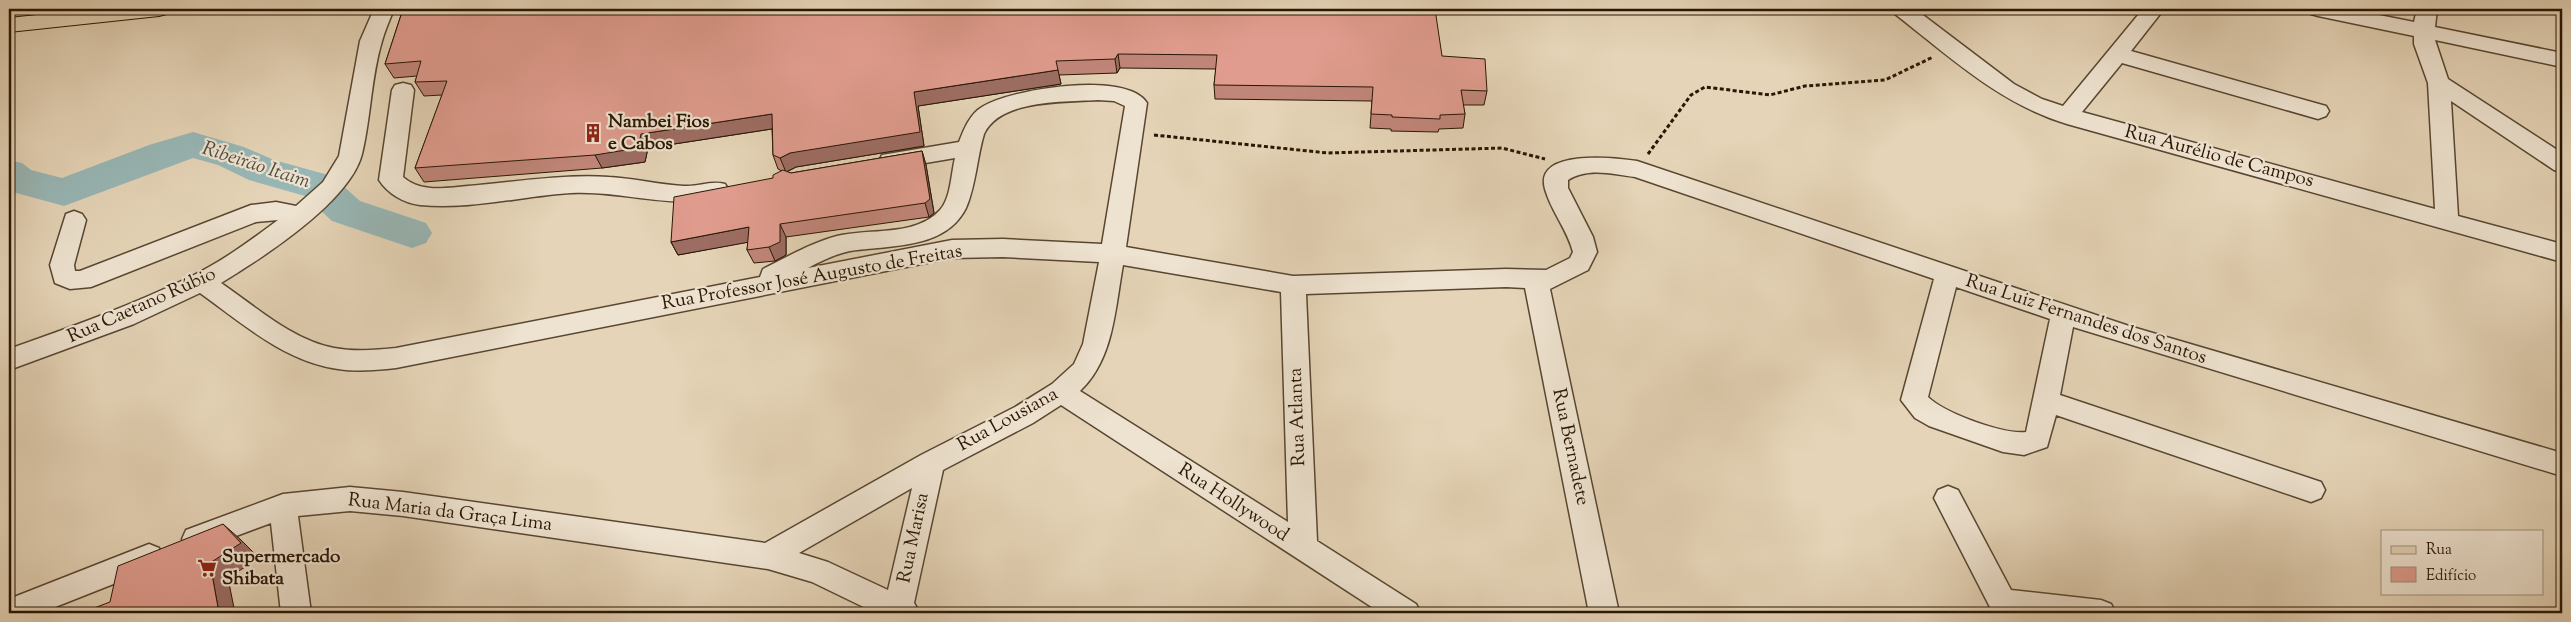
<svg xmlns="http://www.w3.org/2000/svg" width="2571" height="622" viewBox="0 0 2571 622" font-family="'Sorts Mill Goudy',serif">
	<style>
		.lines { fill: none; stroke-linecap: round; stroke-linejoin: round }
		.river { fill: #98b7b6; fill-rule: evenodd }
		.minor-casing { stroke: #584631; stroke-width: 3 }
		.major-casing { stroke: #291604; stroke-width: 2 }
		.path { stroke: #291604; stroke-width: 3; stroke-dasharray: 4 2.5; stroke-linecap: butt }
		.minor { fill: #eee3d0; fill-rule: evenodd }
		.major { fill: #e5d4b7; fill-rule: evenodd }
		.wall { fill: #c1867a; stroke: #291604 }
		.shaded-wall { fill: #9d6d63; stroke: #291604 }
		.building { fill: #e09c8e; stroke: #291604 }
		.labels { text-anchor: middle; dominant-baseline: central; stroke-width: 4.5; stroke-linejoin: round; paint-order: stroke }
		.poi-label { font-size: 19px; font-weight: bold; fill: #291604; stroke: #eee3d0; text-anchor: start }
		.street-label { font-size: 19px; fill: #291604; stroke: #eee3d0 }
		.water-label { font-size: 20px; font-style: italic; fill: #504e42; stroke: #eee3d0 }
	</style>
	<rect width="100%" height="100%" fill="#e5d4b7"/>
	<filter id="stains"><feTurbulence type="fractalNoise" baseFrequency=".004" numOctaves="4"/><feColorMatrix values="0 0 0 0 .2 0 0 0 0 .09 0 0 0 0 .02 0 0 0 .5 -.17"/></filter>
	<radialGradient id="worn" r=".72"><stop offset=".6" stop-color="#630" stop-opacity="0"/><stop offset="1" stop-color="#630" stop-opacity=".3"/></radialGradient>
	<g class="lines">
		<!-- river -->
		<polygon class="river" points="193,132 244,147 274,160 332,176 360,201 426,223 432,233 426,243 412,248 332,221 305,196 249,180 218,165 193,158 64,206 9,191 9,160 22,163 31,170 62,178 149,145"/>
		<!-- minor casing -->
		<g class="minor-casing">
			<g id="minor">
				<path d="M374,9H394C390,19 385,30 382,41C371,77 371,117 362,154C350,202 262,258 221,283C255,306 292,340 334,348C355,352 376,350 396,348L760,277L763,269C787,257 811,243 837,236C869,228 916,237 940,210C951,198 951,174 955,158L890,169L882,167L879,161L882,155L959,142C964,129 970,114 982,107C1010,89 1127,70 1147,103L1126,247L1293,276L1506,269L1546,270L1570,258L1573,252C1567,229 1551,211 1545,189C1533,148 1617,158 1637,161L2129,326L2562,453V476L2073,327L2060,395L2321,482L2325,490L2321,498L2311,502L2056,415L2047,447L2024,455L2003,452L1929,426L1915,418L1901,400L1934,279L1635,177C1614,174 1587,167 1568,180V188L1593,237L1597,252L1588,270L1550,289L1619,613H1589L1525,288L1506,287L1306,294L1317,541L1416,604L1421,613H1381L1061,405L1033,423L943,470L914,603L920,613H876L812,582L768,569L403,516L350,511L298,516L311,613H281L271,523L196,551L186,548L182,539L186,530L283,494L350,487L403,492L765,543L921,455L1015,407L1052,384L1074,364L1083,344L1099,262L1003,257L952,258L396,368C377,370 357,372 338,369C285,362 242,323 200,293L134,324L9,370V349C71,327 133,305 192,276C223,261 251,240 278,220L256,222L91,287L70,289L55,283L50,265L66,214L74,211L82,214L86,220L74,265L75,271H80L251,205L276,202L296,206L323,182L339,156L360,41ZM1098,100L1114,101L1125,106L1102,244L1003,239L952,240L808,268C821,261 835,254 850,251C889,245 945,250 966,208C976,185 977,157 984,134C1000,99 1066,102 1098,100ZM1123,265L1281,292L1288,522L1080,391C1114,359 1115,308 1123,265ZM1956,287L2050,319L2026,432C2004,435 1944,413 1928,397ZM912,488L888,590L828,562L799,553Z"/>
				<path d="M1892,9H1915L2014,84L2042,99L2063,106L2143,9H2164L2131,51L2326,106L2329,111L2326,116L2318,119L2122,63L2082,112L2435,209L2428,83L2414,44V36L2318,16L2311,14L2308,9H2349L2414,22L2417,9H2437L2435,27L2562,53V67L2435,40L2448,79L2562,153V172L2554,170L2451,101L2458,216L2562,244V262L2067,124C2000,104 1949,56 1895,14Z"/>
				<path d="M403,83L411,85L414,90L403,177C421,193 446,188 468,186C515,182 562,174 609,177C634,178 659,185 684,186C698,187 711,180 725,184L729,190L725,196C674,211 623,190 571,193C522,196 470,210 420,205C404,203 388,194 379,180L392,90L395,85Z"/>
				<polygon points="1948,486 1958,490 2011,590 2101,600 2111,604 2116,613 1993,613 1934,498 1938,490"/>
				<polygon points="149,544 159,548 163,557 159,566 40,613 9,613 9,599"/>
			</g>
		</g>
		<!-- major casing -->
		<g class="major-casing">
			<polygon id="major" points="93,9 170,9 167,14 159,16 9,32 9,18"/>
		</g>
		<!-- path -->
		<g class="path">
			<polyline points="1154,135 1328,153 1502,148 1545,159"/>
			<polyline points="1648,154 1691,95 1705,87 1770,95 1805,86 1885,80 1933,57"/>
		</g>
		<!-- minor -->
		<use href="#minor" class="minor"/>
		<!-- major -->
		<use href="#major" class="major"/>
	</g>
	<!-- wall -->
	<polygon class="wall" points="403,9 1442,56 1487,91 1484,105 1463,105 1465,114 1463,128 1439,129 1438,132 1391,131 1391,129 1370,128 1372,101 1215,99 1214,85 1216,69 1120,68 1117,73 1059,75 1061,84 918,106 924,146 796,167 787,172 791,173 922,151 926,165 934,213 929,217 786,237 786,255 775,261 754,263 747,250 748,242 678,255 671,242 773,178 782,171 778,169 773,155 772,129 648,148 645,162 602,168 424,182 415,168 442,95 424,96 415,82 417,76 394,78 385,64"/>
	<!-- shaded-wall -->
	<g class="shaded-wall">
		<polygon points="1118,54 1120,68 1117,73 1115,59"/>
		<polygon points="1058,70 1061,84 918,106 924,146 796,167 786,172 780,158 914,92"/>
		<polygon points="772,114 778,128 648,148 645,162 602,168 595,155 641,134"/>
		<polygon points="922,151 926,165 934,213 929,217 925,203"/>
		<polygon points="780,224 786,237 786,255 775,261 769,247"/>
		<polygon points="749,227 755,241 678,255 671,242"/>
		<polygon points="223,524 240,539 259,558 228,578 235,613 219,613 210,563"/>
	</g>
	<!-- building -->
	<g class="building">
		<polygon points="403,9 1435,9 1442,56 1485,59 1487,91 1461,90 1465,114 1440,115 1440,119 1392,117 1392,115 1371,114 1373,87 1214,85 1217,55 1118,54 1115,59 1056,61 1058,70 914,92 920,132 790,153 780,158 773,155 772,114 641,134 638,148 595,155 415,168 447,81 415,82 421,61 385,64"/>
		<polygon points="922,151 930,199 925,203 780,224 780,242 769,247 747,250 749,227 671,242 674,197 773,178 773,175 783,170 791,173"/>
		<polygon points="223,524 241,543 210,563 219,613 81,613 110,602 118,566"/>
	</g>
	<!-- icons -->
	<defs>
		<g id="building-bare" transform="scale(1.5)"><path d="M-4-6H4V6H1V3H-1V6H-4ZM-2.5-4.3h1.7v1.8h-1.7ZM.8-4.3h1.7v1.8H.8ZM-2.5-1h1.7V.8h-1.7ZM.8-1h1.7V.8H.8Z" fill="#8f2418" stroke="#eee3d0" stroke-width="2.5" paint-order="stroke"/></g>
		<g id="supermarket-bare" transform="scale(1.5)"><path d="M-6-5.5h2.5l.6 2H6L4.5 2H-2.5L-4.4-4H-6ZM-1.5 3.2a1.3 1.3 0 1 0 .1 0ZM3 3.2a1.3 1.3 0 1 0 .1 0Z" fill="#8f2418" stroke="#eee3d0" stroke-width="2.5" paint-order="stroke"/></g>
	</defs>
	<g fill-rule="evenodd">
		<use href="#building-bare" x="593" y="133"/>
		<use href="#supermarket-bare" x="207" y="568"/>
	</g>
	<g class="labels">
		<!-- poi labels -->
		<g class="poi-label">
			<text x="608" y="122">Nambei Fios<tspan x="608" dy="22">e Cabos</tspan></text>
			<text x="222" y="557">Supermercado<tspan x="222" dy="22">Shibata</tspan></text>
		</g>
		<!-- street labels -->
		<g class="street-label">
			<text transform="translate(2219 157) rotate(15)">Rua Aurélio de Campos</text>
			<text transform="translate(812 278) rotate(-10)">Rua Professor José Augusto de Freitas</text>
			<text transform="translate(142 306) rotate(-24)">Rua Caetano Rúbio</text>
			<text transform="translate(2086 320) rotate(18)">Rua Luiz Fernandes dos Santos</text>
			<text transform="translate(1298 417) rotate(-92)">Rua Atlanta</text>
			<text transform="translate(1008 420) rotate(-29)">Rua Lousiana</text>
			<text transform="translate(1570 447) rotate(78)">Rua Bernadete</text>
			<text transform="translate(1233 503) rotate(33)">Rua Hollywood</text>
			<text transform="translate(450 513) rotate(7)">Rua Maria da Graça Lima</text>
			<text transform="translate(914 538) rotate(-78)">Rua Marisa</text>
		</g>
		<!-- water labels -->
		<g class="water-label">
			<text transform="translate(256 166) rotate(18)">Ribeirão Itaim</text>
		</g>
	</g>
	<!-- margin -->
	<rect width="2571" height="622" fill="none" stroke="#e5d4b7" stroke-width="30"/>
	<rect x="10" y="10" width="2551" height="602" fill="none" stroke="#291604" stroke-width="2.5"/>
	<rect x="15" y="15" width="2541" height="592" fill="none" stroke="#291604"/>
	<!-- legend -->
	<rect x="2381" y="530" width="162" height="65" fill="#eee3d0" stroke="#9f917e"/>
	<rect x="2391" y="546" width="25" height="8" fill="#e5d4b7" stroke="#9f917e"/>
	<text x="2426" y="554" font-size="15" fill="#291604">Rua</text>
	<rect x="2391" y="567" width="25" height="15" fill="#e09c8e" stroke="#9f917e"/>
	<text x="2426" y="580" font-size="15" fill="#291604">Edifício</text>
	<rect width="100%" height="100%" filter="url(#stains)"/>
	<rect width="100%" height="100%" fill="url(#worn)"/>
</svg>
